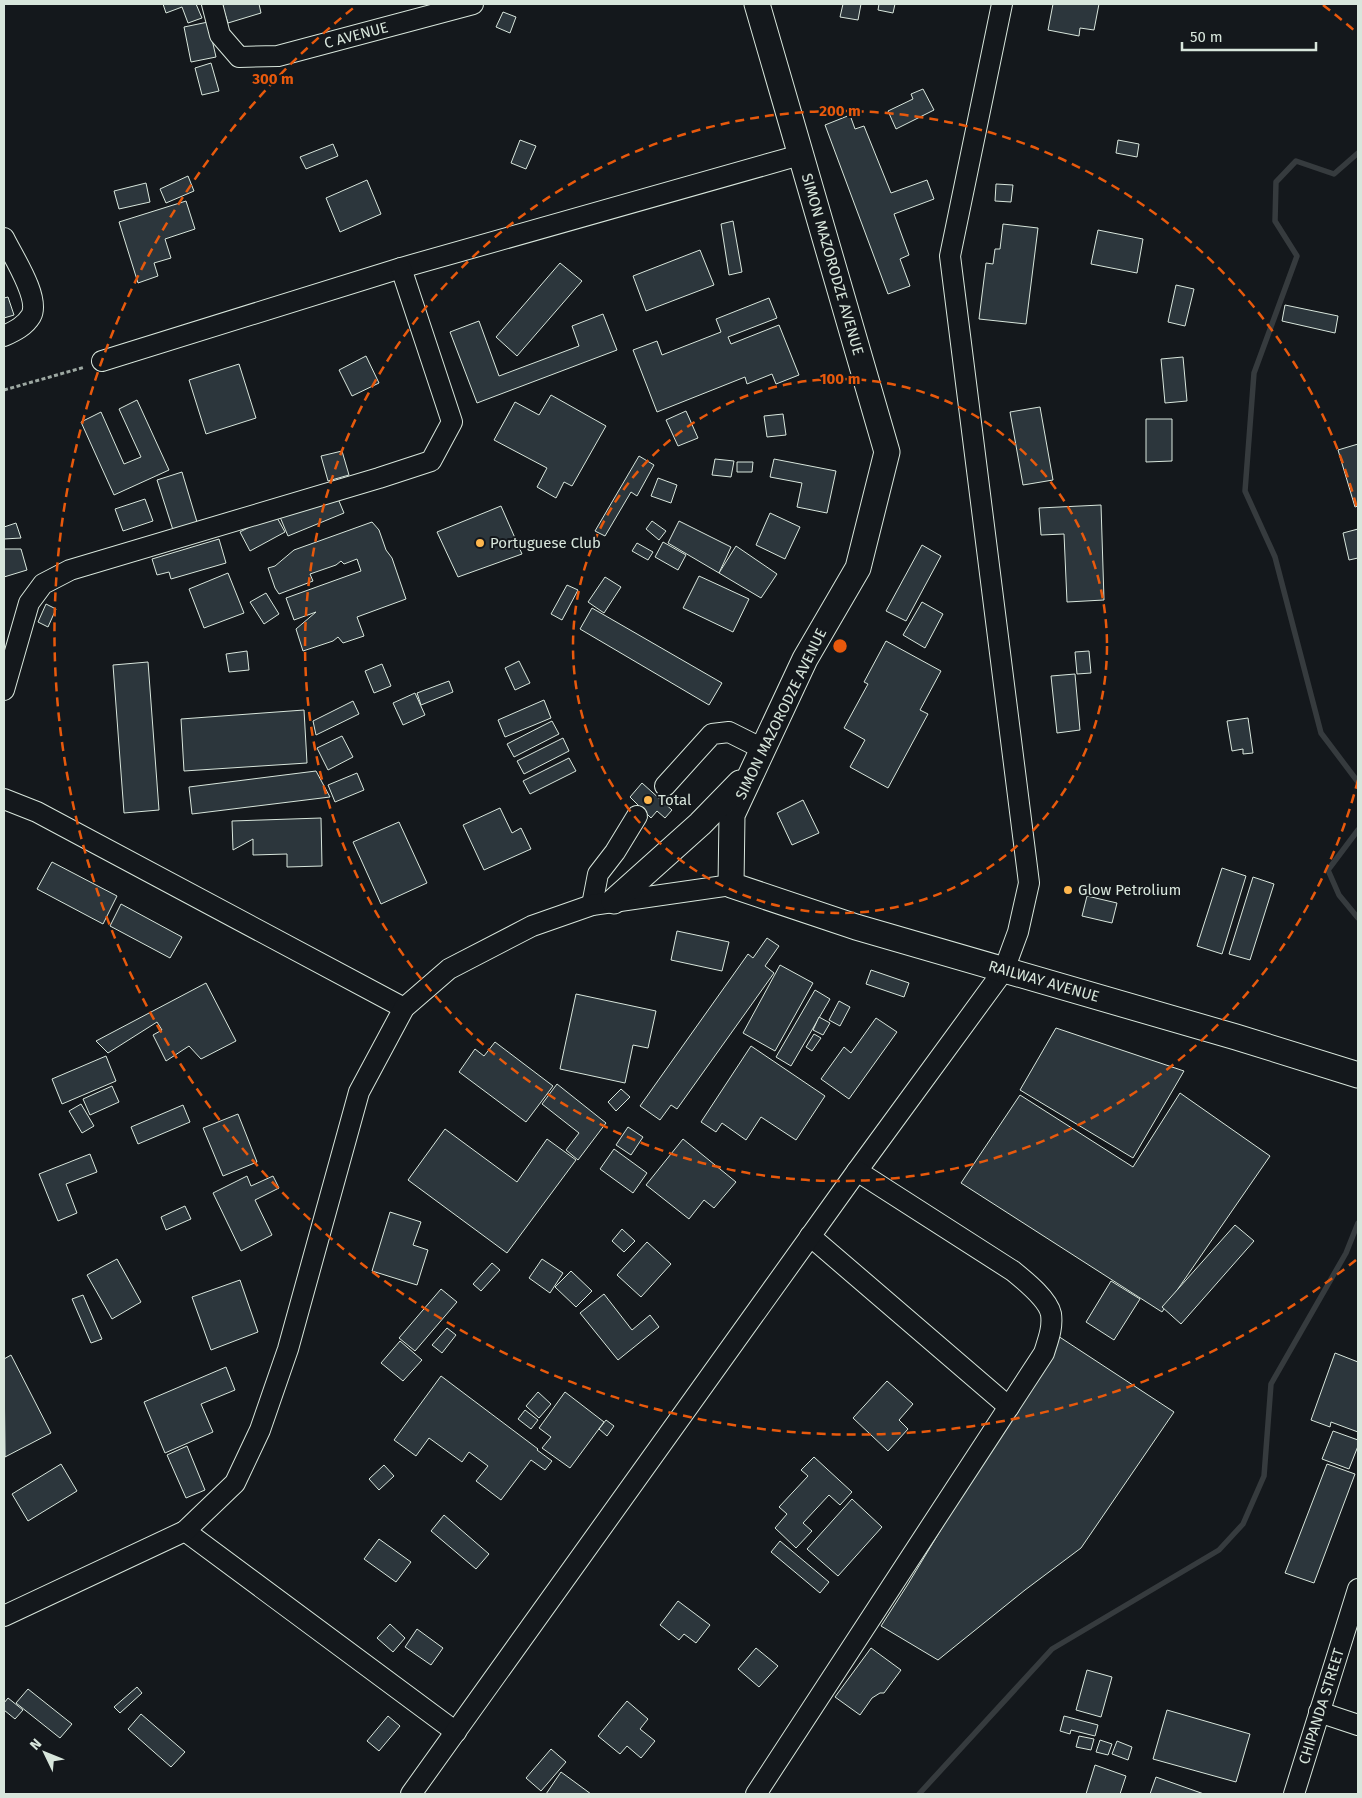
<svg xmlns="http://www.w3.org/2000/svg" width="1362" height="1798" viewBox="0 0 1362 1798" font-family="'Fira Sans',sans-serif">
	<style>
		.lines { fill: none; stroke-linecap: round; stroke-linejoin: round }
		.stream { stroke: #363b3e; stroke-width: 5.5 }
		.building { fill: #2c363c; stroke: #d8e6dc }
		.minor-casing { stroke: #d8e6dc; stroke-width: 22 }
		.major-casing { stroke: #d8e6dc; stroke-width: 27 }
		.path { stroke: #9da8a2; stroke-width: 3; stroke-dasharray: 4 2.5; stroke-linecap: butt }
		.minor { stroke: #14181c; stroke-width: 20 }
		.major { stroke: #14181c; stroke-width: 25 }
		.ring { fill: none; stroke: #e8590c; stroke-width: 2.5; stroke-dasharray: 9 6 }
		.poi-dot { fill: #ffb74d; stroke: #14181c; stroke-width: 2 }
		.labels { text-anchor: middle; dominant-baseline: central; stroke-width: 4; stroke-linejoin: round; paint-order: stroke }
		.street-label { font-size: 15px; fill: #d8e6dc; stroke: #14181c }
		.poi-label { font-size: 15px; fill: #d8e6dc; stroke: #14181c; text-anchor: start }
		.centre { fill: #e8590c; stroke: #14181c; stroke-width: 2.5 }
		.ring-label { font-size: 15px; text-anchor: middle; font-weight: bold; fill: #e8590c; stroke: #14181c; stroke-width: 4; stroke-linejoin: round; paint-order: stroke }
	</style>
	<rect width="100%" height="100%" fill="#14181c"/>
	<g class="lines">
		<!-- stream -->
		<g class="stream">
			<polyline points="1358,153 1334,174 1296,161 1276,182 1275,221 1297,256 1254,373 1245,491 1275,557 1321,733 1358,782"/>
			<polyline points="1358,830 1328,870 1339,895 1358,918"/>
			<polyline points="919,1794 1052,1649 1219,1550 1243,1524 1264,1476 1271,1384 1346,1253 1358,1223"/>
		</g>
	</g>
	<!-- building -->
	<g class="building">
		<polygon points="163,4 196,4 202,18 188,23 182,7 166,13"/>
		<polygon points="228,4 259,4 261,13 228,23 222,5"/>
		<polygon points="843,4 861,4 858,20 840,17"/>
		<polygon points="879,4 895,4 893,13 878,10"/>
		<polygon points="1053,4 1099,4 1094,30 1080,28 1079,36 1048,30"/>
		<polygon points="503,12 516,17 510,33 496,27"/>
		<polygon points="208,22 216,57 191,62 184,27"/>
		<polygon points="211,63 219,91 202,95 195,68"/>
		<polygon points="923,89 934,110 896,129 888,111 913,99 911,94"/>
		<polygon points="850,115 855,129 864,126 891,193 927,180 934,199 894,214 909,255 900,259 910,286 888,294 825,125"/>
		<polygon points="520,140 536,146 526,169 511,163"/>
		<polygon points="1118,140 1139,144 1137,157 1116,153"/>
		<polygon points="333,144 338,156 306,169 300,157"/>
		<polygon points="188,176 194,191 166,203 160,189"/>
		<polygon points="367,180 381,214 340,232 326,198"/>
		<polygon points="146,183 150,202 119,209 114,191"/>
		<polygon points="996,184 1013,185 1011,202 995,201"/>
		<polygon points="186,201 195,229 165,239 171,258 154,263 158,276 138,283 119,222"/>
		<polygon points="733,221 742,272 729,275 721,224"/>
		<polygon points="1003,224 1038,228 1026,324 979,319 986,263 993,264 995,249 1000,249"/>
		<polygon points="1098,230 1143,239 1137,273 1091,264"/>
		<polygon points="700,250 714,285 646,311 633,276"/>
		<polygon points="560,263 582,281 517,356 496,337"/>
		<polygon points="1176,285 1194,289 1185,326 1168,322"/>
		<polygon points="8,297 14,315 4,318 4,298"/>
		<polygon points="769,298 777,318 728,337 731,344 779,325 799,375 776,384 772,374 747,384 745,377 657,412 633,350 657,341 662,355 721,332 716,319"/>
		<polygon points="1285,305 1338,316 1335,333 1282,321"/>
		<polygon points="603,314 617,350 477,403 450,332 479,321 499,376 579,346 572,326"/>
		<polygon points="366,356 379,383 352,396 339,370"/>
		<polygon points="1183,357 1187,401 1165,403 1161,359"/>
		<polygon points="239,364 256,418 206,434 189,380"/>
		<polygon points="551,395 606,426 572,486 564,482 556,498 537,487 547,468 494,440 515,402 539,415"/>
		<polygon points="137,400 169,470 114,495 81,422 101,412 124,464 141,457 119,409"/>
		<polygon points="1040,407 1053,480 1023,485 1010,412"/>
		<polygon points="686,411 698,438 678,446 666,420"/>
		<polygon points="783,414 786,435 767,437 764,416"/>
		<polygon points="1146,419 1172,419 1172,461 1146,462"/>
		<polygon points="1358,444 1358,506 1355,507 1338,450"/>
		<polygon points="342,451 349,475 328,481 321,456"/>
		<polygon points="639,456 654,465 637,496 631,492 605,536 595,531"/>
		<polygon points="715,459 734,461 731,477 712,475"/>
		<polygon points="774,459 836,471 827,513 797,507 802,483 770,477"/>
		<polygon points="737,462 753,462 752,472 737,472"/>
		<polygon points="182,472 197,522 173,530 157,480"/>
		<polygon points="658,478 677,485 671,503 651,496"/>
		<polygon points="336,494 344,513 288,536 280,517"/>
		<polygon points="145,499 153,521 123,531 115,509"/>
		<polygon points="1101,505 1104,600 1067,602 1064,534 1041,535 1039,508"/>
		<polygon points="501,506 522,554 458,577 437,532"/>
		<polygon points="770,513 800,527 785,559 756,545"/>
		<polygon points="275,514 285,532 250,551 240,532"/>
		<polygon points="652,521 666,531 659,540 646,529"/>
		<polygon points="679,521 731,547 719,573 668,543"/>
		<polygon points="372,522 379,530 386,550 392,558 406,599 357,617 364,636 343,643 338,637 333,641 303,651 296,629 316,612 294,620 286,598 361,571 357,559 344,564 341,561 336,565 310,574 313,581 279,594 275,588 268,568 275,566 294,550"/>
		<polygon points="16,523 21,538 4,539 4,527"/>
		<polygon points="1358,529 1358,558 1349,560 1343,533"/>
		<polygon points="219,539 226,563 171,579 169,572 157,575 152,559"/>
		<polygon points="663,542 686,555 678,570 655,557"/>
		<polygon points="637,543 653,552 648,560 632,551"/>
		<polygon points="922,545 941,556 906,621 886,611"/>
		<polygon points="736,546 777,574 761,598 719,573"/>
		<polygon points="4,549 21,549 27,570 4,577"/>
		<polygon points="228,573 244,613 204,628 189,589"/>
		<polygon points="699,576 749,599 733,632 683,608"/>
		<polygon points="605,577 621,587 604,613 588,602"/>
		<polygon points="567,585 578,590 562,620 551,614"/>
		<polygon points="266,593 279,614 264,624 250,602"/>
		<polygon points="922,602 943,614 925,648 903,635"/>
		<polygon points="46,604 56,609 48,627 38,622"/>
		<polygon points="592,608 722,683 709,705 580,629"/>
		<polygon points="886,641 941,671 920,710 928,714 888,788 850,767 865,740 844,728 868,684 864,682"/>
		<polygon points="247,651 249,670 229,672 226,654"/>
		<polygon points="1089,651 1091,673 1077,674 1075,652"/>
		<polygon points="519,661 530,683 515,690 505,668"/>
		<polygon points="148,662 159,810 124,813 113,665"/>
		<polygon points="382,664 391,686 374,693 365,671"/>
		<polygon points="1075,674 1080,730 1057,733 1051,676"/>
		<polygon points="449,681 453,692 421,705 417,693"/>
		<polygon points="415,693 425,715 403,725 393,703"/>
		<polygon points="544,700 551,718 505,737 498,720"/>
		<polygon points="353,701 359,714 316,735 313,721"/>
		<polygon points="304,710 307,763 184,771 181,719"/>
		<polygon points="1248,718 1253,753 1243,754 1243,749 1232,751 1227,721"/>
		<polygon points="552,721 559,734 514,757 507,744"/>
		<polygon points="342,736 353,757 328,770 317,748"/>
		<polygon points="563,738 569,751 524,774 517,761"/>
		<polygon points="569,758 576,771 530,794 523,781"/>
		<polygon points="316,771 330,797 192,814 189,787"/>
		<polygon points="357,773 364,790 335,802 328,785"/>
		<polygon points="642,783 672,810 665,818 657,811 651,818 630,797"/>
		<polygon points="803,800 819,833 792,845 777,813"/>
		<polygon points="500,808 512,833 521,828 531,849 484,870 463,825"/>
		<polygon points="321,818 322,866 287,867 287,854 253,855 253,839 233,850 232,821"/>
		<polygon points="399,822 427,883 381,904 353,842"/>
		<polygon points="52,862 117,896 103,924 37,889"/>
		<polygon points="1222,868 1246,876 1222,954 1197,946"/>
		<polygon points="1253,877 1274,884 1250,960 1229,954"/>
		<polygon points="1087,896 1117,903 1112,923 1082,916"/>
		<polygon points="121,904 182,937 170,958 110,926"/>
		<polygon points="677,931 729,942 722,971 671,960"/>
		<polygon points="767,938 779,946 765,966 774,973 677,1109 671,1105 660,1120 640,1106 748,954 753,958"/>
		<polygon points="780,965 813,983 775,1051 743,1033"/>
		<polygon points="871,970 909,983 904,997 866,984"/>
		<polygon points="206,983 236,1041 201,1059 189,1046 166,1061 153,1035 162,1030 157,1022 108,1053 96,1041"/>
		<polygon points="815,990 830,999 791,1066 776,1057"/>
		<polygon points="576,994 656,1011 648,1048 633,1045 625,1083 560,1069"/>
		<polygon points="839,1001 850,1007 840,1026 829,1020"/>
		<polygon points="819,1017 830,1023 823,1035 813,1030"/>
		<polygon points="876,1018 897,1032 849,1099 821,1079 844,1047 851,1053"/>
		<polygon points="1056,1028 1184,1071 1133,1158 1020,1090"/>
		<polygon points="814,1034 821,1038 812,1051 806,1047"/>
		<polygon points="495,1042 553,1086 526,1122 459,1072 475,1049 484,1056"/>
		<polygon points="751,1046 825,1096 796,1140 761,1117 746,1140 722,1123 716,1132 701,1122"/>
		<polygon points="106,1056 116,1081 62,1104 52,1079"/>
		<polygon points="557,1084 606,1123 578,1160 566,1150 579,1133 542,1104"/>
		<polygon points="112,1086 119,1102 90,1115 83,1099"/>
		<polygon points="621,1089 630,1097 616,1111 608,1102"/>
		<polygon points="1180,1093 1270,1156 1162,1312 961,1183 1020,1095 1133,1167"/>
		<polygon points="81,1104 94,1126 82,1133 69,1111"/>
		<polygon points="183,1105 190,1122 138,1144 131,1127"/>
		<polygon points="238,1114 257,1162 223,1176 203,1128"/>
		<polygon points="628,1127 643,1137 631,1155 616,1145"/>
		<polygon points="445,1129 517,1182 547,1139 576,1160 507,1253 408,1180"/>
		<polygon points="683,1139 736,1182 714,1208 704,1200 689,1219 646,1185"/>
		<polygon points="614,1149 647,1173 633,1193 600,1169"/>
		<polygon points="90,1154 97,1172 66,1184 77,1213 58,1221 39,1174"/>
		<polygon points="247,1176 251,1186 273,1176 279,1188 255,1200 272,1235 241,1251 213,1193"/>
		<polygon points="185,1206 191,1219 166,1230 161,1217"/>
		<polygon points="390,1212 421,1222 413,1245 428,1250 417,1285 372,1271"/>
		<polygon points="1235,1225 1254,1241 1181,1324 1162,1307"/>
		<polygon points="622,1229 635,1241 624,1252 612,1241"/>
		<polygon points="647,1242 671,1264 641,1297 617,1275"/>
		<polygon points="117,1259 141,1302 112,1319 87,1275"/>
		<polygon points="542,1259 563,1273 550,1293 529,1278"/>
		<polygon points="492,1263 500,1270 481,1291 473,1284"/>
		<polygon points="571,1271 592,1291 576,1307 555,1287"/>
		<polygon points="240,1280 258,1332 211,1350 192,1297"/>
		<polygon points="1111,1281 1140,1299 1114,1340 1086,1322"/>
		<polygon points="441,1289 457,1302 415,1351 399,1338"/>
		<polygon points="604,1294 632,1330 650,1315 659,1327 618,1360 580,1313"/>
		<polygon points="83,1295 102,1339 91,1343 72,1299"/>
		<polygon points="447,1328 456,1335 442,1353 432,1345"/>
		<polygon points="1058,1336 1174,1412 1081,1548 1025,1590 938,1660 881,1626 908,1584"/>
		<polygon points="400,1341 422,1360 403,1381 381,1363"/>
		<polygon points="1335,1353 1358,1362 1358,1432 1331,1422 1330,1427 1311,1420"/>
		<polygon points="11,1355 51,1433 5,1457 4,1359"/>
		<polygon points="226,1367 235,1390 201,1404 213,1432 165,1453 144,1402"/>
		<polygon points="441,1376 538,1449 537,1450 552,1461 545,1470 531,1460 501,1500 476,1481 488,1466 469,1452 462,1462 429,1438 416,1456 394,1440"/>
		<polygon points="887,1381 913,1404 899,1420 908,1429 888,1451 853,1418"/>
		<polygon points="538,1392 551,1404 539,1418 526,1406"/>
		<polygon points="565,1392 604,1422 570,1468 542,1448 551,1437 539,1428"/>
		<polygon points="525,1410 538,1420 531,1429 518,1419"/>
		<polygon points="606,1420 614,1426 607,1436 599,1429"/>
		<polygon points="1333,1431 1358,1440 1358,1446 1349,1469 1322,1459"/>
		<polygon points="187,1446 205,1490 186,1498 167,1455"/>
		<polygon points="814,1457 852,1492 840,1505 829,1495 803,1523 812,1531 796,1548 775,1528 787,1514 779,1507 808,1476 801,1470"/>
		<polygon points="61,1464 77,1491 28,1521 12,1494"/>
		<polygon points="1327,1464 1355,1474 1314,1583 1285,1573"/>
		<polygon points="384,1465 394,1476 379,1490 369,1479"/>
		<polygon points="852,1499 882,1527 838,1576 807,1549"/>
		<polygon points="444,1515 489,1554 476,1569 431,1531"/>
		<polygon points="379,1539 411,1562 396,1582 364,1559"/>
		<polygon points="780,1541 829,1582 820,1593 771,1552"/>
		<polygon points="678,1601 710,1625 696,1643 684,1634 679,1640 660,1625"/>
		<polygon points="390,1624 405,1638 393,1652 377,1638"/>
		<polygon points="417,1629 443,1648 431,1665 405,1647"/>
		<polygon points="756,1648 778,1666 759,1687 738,1669"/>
		<polygon points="871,1648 901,1670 884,1693 880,1693 872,1698 860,1715 835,1697"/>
		<polygon points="1087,1670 1112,1677 1101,1717 1076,1710"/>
		<polygon points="137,1687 142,1693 120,1713 114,1707"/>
		<polygon points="28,1689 72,1724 60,1738 16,1703"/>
		<polygon points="8,1698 23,1710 15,1719 4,1710 4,1703"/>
		<polygon points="627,1701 648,1719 640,1729 655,1741 641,1758 627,1746 620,1754 598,1736"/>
		<polygon points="1167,1710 1250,1734 1236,1782 1153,1759"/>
		<polygon points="141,1714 185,1752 171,1767 128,1729"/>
		<polygon points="388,1716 400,1726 379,1751 367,1741"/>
		<polygon points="1064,1716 1098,1725 1095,1736 1071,1730 1070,1734 1060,1731"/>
		<polygon points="1079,1736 1094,1739 1091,1750 1076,1747"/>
		<polygon points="1100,1740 1112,1744 1108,1755 1096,1752"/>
		<polygon points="1117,1741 1132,1747 1128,1760 1112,1754"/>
		<polygon points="551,1749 566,1762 541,1791 526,1778"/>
		<polygon points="1095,1765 1126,1776 1120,1794 1086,1794"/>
		<polygon points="561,1772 591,1794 546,1794"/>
		<polygon points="1156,1777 1204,1794 1150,1794"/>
	</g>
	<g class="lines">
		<!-- minor casing -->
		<g class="minor-casing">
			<g id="minor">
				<path id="s1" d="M212,4L220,35L239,57L278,56L473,4"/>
				<path d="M4,238C12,255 41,298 31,316C25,326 15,331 4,336"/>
				<polyline points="102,361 401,268 800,155"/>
				<polyline points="4,690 29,603 43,584 70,570 379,478 431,461 452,422 401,268"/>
				<polyline points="665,786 712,734 729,732 763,749"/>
				<polyline points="4,799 37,812 404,1008"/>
				<polyline points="592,905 598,874 615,852 637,816"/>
				<polyline points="810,1236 1009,1407"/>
				<polyline points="185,1531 456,1732"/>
				<polyline points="4,1616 185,1531 235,1483 260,1430 288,1349 359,1092 404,1008 449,969 532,926 592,905 731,885"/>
				<polyline points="1319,1712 1358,1725"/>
				<polyline points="411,1794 857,1171 1004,970 1018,932 1029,883 950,256 1002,4"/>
				<path d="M756,1794L1044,1353C1048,1340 1053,1328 1051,1314C1048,1299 1024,1280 1013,1271L857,1171"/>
				<path id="s2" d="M1294,1794L1358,1589"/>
			</g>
		</g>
		<!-- major casing -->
		<g class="major-casing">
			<g id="major">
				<path id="s3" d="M757,4L887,452L858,568L805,659L732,815L731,885L856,927L1236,1037L1358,1075"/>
				<polyline points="614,901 700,824 740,783"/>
			</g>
		</g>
		<!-- path -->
		<polyline class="path" points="4,390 85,367"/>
		<!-- minor -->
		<use href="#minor" class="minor"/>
		<!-- major -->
		<use href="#major" class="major"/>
	</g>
	<!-- distance rings -->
	<g class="ring">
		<circle cx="840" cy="646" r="267"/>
		<path d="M1358 780A535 535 0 1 1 1358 512"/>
		<path d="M1356 1260A802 802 0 1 1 357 5M1323 5A802 802 0 0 1 1356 32"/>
	</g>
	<!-- markers -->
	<g class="poi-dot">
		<circle cx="480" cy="543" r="5"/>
		<circle cx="648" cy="800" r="5"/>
		<circle cx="1068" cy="890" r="5"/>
	</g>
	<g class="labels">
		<!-- street labels -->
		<g class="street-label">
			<text stroke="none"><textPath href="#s1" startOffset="181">C AVENUE</textPath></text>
			<text stroke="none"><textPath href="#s3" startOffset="271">SIMON MAZORODZE AVENUE</textPath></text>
			<text transform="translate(781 714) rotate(-64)">SIMON MAZORODZE AVENUE</text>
			<text stroke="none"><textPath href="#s3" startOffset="1261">RAILWAY AVENUE</textPath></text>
			<text stroke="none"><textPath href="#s2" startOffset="92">CHIPANDA STREET</textPath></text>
		</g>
		<!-- poi labels -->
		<g class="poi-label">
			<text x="490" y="543">Portuguese Club</text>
			<text x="658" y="800">Total</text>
			<text x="1078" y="890">Glow Petrolium</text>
		</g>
	</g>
	<circle cx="840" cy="646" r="8" class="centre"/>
	<g class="ring-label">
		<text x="273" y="84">300 m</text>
		<text x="840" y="116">200 m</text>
		<text x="840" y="384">100 m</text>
	</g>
	<!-- border -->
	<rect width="1362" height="1798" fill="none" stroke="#d8e6dc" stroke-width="10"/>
	<!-- north arrow -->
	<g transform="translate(45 1753) rotate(313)" stroke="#14181c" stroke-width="4" paint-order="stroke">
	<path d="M0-4L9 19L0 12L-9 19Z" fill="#d8e6dc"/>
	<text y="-8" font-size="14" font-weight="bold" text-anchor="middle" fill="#d8e6dc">N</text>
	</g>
	<!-- scale -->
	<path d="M1182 42v8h134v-8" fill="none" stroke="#d8e6dc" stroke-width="2.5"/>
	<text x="1190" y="42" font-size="15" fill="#d8e6dc" stroke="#14181c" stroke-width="4" paint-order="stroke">50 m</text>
</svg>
